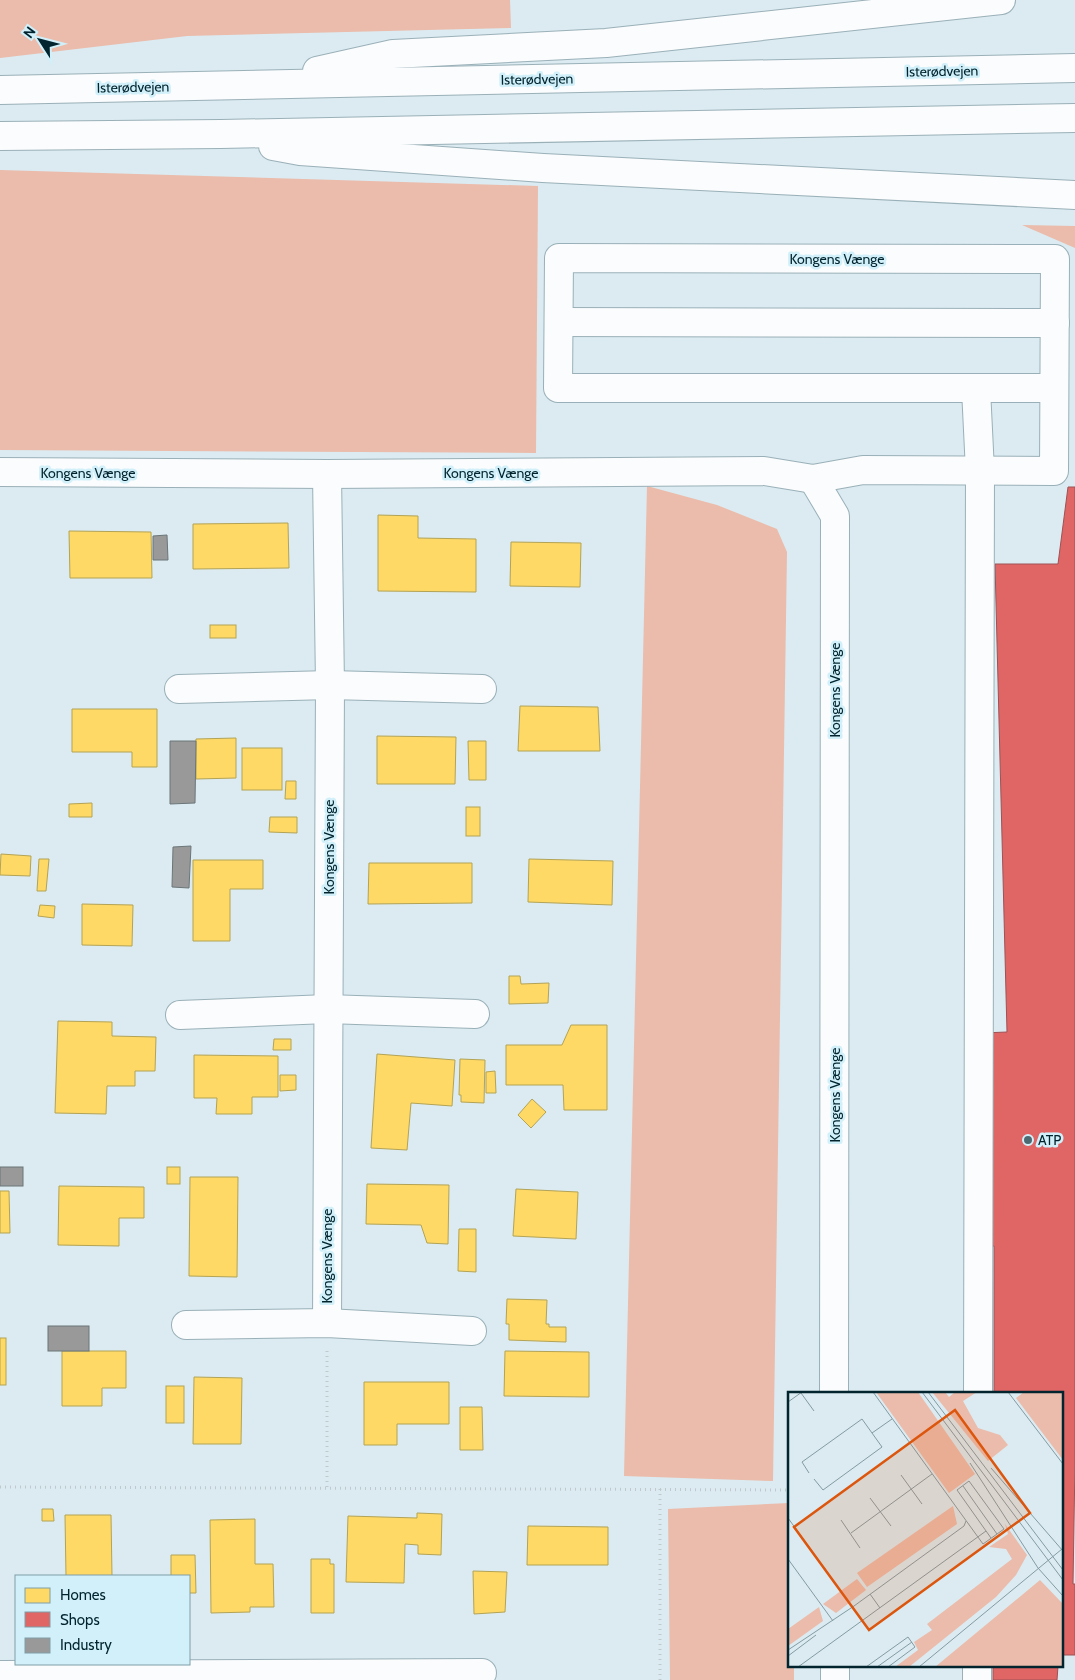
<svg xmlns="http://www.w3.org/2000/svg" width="1075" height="1680" viewBox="0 0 1075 1680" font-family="Cabin,sans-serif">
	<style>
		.forest { fill: #ebbcab }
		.homes { fill: #ffd966; stroke: #b3a355 }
		.shops { fill: #e06666; stroke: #9d5255 }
		.industry { fill: #999; stroke: #6b7679 }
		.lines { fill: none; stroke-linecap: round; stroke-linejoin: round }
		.minor-casing { stroke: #9ab0b8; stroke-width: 30 }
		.highway-casing { stroke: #9ab0b8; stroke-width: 30 }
		.path { stroke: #c0c9cc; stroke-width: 3; stroke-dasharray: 1 4; stroke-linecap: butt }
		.minor { stroke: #fafcfd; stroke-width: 28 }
		.highway { stroke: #fafcfd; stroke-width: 28 }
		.poi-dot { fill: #4d6a72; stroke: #d2f0fa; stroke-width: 2 }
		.labels { text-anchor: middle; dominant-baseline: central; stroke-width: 5; stroke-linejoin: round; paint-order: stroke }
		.street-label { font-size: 14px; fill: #01242e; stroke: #d2f0fa }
		.poi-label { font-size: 14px; fill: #01242e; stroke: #d2f0fa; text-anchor: start }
		.inset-road { fill: none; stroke: #849ba3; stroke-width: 1 }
		.view { fill: #dc560e; fill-opacity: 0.15; stroke: #dc560e; stroke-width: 2.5 }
		.inset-edge { fill: none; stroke: #01242e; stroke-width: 2.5 }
	</style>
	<rect width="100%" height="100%" fill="#dbebf1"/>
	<!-- forest -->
	<g class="forest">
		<polygon points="0,0 510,0 511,28 187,36 0,58"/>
		<polygon points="0,170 538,186 536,453 0,450"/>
		<polygon points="1022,225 1075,226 1075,248"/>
		<polygon points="647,486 717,505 777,529 787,552 773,1481 624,1476"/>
		<polygon points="789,1503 789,1666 794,1666 794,1680 670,1680 668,1509"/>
	</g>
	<!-- homes -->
	<g class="homes">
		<polygon points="378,515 418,516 418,538 476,539 476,592 378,591"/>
		<polygon points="288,523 289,568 193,569 193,524"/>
		<polygon points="69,531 151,532 152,578 70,578"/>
		<polygon points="511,542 581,543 580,587 510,586"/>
		<rect x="210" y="625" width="26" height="13"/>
		<polygon points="520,706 598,707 600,751 518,751"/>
		<polygon points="72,709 157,709 157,767 132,767 132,752 72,752"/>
		<polygon points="377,736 456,737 455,784 377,784"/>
		<polygon points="236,738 236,778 196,779 196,739"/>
		<polygon points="468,741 486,741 486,780 469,780"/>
		<rect x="242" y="748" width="40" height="42"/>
		<polygon points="286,781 296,781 296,799 285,799"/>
		<polygon points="92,803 92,817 69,817 69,804"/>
		<rect x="466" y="807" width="14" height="29"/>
		<polygon points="270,817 297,817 297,833 269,832"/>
		<polygon points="1,854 31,856 30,876 0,875"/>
		<polygon points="39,859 49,859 46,891 37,891"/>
		<polygon points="529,859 613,861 612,905 528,902"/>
		<polygon points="193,860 263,860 263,889 230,889 230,941 193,941"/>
		<polygon points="369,863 472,863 472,903 368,904"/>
		<polygon points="82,904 133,905 132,946 82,945"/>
		<polygon points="40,905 55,906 54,918 38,916"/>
		<polygon points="509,976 520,976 521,984 549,983 548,1003 509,1004"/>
		<polygon points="58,1021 112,1022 112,1036 156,1037 155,1071 135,1071 135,1086 107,1086 106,1114 55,1113"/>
		<polygon points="571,1025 607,1025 607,1110 564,1110 563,1085 506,1085 506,1045 562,1045"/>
		<polygon points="274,1039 291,1039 291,1050 273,1050"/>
		<polygon points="377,1054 455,1060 452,1106 411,1103 407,1150 371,1148"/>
		<polygon points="194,1055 278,1056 278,1097 252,1097 252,1114 216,1114 217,1098 194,1098"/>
		<polygon points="460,1059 485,1060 484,1103 461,1102 461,1095 459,1095"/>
		<polygon points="495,1071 496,1093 486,1093 486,1072"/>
		<polygon points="280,1075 296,1075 296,1090 280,1091"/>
		<polygon points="532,1099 546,1112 531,1128 518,1115"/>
		<rect x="167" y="1167" width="13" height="17"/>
		<polygon points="190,1177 238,1177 237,1277 189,1276"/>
		<polygon points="367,1184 449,1185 448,1244 427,1243 421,1225 366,1224"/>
		<polygon points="59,1186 144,1187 144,1218 119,1218 119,1246 58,1245"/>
		<polygon points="516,1189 578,1192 576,1239 513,1236"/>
		<polygon points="0,1191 9,1191 10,1233 0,1233"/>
		<polygon points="459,1229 476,1229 476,1272 458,1271"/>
		<polygon points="507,1299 547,1300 546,1324 549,1324 549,1327 566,1327 566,1342 509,1340 509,1324 506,1324"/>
		<rect x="0" y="1338" width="6" height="47"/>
		<polygon points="62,1351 126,1351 126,1388 102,1388 102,1406 62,1406"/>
		<polygon points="505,1351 589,1352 589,1397 504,1396"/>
		<polygon points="194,1377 242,1378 241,1444 193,1444"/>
		<polygon points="364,1382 449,1382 449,1424 397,1424 397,1445 364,1445"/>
		<rect x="166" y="1386" width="18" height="37"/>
		<polygon points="460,1407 482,1407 483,1450 460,1450"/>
		<polygon points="42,1509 53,1509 54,1521 42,1521"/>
		<polygon points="417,1513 442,1514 441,1555 418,1554 418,1545 405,1544 404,1583 346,1582 348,1516 417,1518"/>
		<polygon points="65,1515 111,1515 112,1576 66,1576"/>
		<polygon points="255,1519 255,1564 273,1564 274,1607 250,1607 250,1612 211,1613 210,1520"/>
		<polygon points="528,1526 608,1527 608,1565 527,1565"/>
		<polygon points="171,1555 195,1555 196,1593 189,1593 189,1576 171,1576"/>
		<polygon points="311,1559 330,1559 330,1564 334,1564 334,1613 311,1613"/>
		<polygon points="473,1571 507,1572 505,1612 474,1614"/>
	</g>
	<!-- shops -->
	<g class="shops">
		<polygon points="1068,487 1075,487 1075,1462 1073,1584 1075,1584 1075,1655 1061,1655 1061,1394 994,1394 994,1246 981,1247 982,1033 1007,1032 995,564 1058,564"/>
		<polygon points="993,1666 1058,1666 1057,1680 993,1680"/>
	</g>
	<!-- industry -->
	<g class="industry">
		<polygon points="167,535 168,560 153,560 153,536"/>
		<polygon points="170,741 196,741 195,803 170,804"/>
		<polygon points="191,846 189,888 172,887 173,847"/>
		<rect x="0" y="1167" width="23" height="19"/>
		<rect x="48" y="1326" width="41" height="25"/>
	</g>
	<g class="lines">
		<!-- minor casing -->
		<g class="minor-casing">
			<g id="minor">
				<polyline points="559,322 1055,323"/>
				<polyline points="976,389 980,471 978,1394"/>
				<polyline points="0,472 327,474 764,471 813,479 863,470 1054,471 1055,259 559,258 558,388 1054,388"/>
				<polyline points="813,479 835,516 834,1394"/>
				<polyline points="179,689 330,685 482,689"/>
				<polyline points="180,1015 327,1009 475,1014"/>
				<polyline points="327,1323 330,685 327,474"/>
				<polyline points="186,1325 327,1323 472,1331"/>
				<polyline points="0,1675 482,1673"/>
				<polyline points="835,1680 835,1666"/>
				<polyline points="977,1680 977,1666"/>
			</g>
		</g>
		<!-- highway casing -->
		<g class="highway-casing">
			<g id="highway">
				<polyline points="317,71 393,54 606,43 1001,0"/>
				<polyline points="0,90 1075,68"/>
				<polyline points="0,136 221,134 1075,118"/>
				<polyline points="273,146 300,151 543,168 1075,195"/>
			</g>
		</g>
		<!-- path -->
		<g class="path">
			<polyline points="327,1351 327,1489"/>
			<polyline points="0,1487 789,1490"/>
			<polyline points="660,1680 660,1489"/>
		</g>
		<!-- minor -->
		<use href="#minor" class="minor"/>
		<!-- highway -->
		<use href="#highway" class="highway"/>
	</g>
	<!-- markers -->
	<circle class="poi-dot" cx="1028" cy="1140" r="5"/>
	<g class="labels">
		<!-- street labels -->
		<g class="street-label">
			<text transform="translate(942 71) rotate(-1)">Isterødvejen</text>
			<text transform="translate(537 79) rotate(-1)">Isterødvejen</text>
			<text transform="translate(133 87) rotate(-1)">Isterødvejen</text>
			<text x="837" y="259">Kongens Vænge</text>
			<text x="88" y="473">Kongens Vænge</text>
			<text x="491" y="473">Kongens Vænge</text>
			<text transform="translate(835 690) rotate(-90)">Kongens Vænge</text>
			<text transform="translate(329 847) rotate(-90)">Kongens Vænge</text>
			<text transform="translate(835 1095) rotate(-90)">Kongens Vænge</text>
			<text transform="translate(327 1256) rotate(-90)">Kongens Vænge</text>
		</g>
		<!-- poi labels -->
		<g class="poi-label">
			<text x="1038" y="1140">ATP</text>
		</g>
	</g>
	<!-- overview -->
	<g transform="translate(788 1392)">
		<rect width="275" height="275" fill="#dbebf1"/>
		<path d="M88,0H130L187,82L161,101ZM144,0H157L161,5L167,0H189L175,9L190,36L212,43L220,53L200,69ZM236,0H275V68L228,6ZM165,114L169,132L79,195L69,181ZM217,132L239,163L228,183L208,205L121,275H107L130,258L126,250L144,238L139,232L224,167L218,157L201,155L220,142ZM69,187L78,198L48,221L35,212ZM252,188L275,212V275H147ZM31,215L35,229L0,254V237Z" fill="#ebbcab"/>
		<path class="inset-road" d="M85,0L195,152L216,137L181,89L169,98L203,146M134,0L275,188M140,0L275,178M220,0L275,72M13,1L26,19M0,10L14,0M84,41L104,27M182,71L250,176L275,204M203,76L275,159M21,81L14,70L74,27L94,55L35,98L26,87M113,83L134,112M175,94L209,142M82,106L103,134M0,126L40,181M53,128L72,156M63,141L144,82M0,167L45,229M82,202L92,216M0,258L66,214L176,134L178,129M0,264L28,243M10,275L198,139M78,275L120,245L127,255L100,275M89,275L124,250M131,275L274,157"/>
		<path class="view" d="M167,18L242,121L81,238L6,135Z"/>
		<rect width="275" height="275" class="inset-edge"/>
	</g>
	<!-- legend -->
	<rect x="15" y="1575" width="175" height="90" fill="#d2f0fa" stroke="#7e9ea8"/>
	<rect x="25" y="1588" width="25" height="15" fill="#ffd966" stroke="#7e9ea8"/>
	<text x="60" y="1600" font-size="15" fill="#01242e">Homes</text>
	<rect x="25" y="1612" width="25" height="15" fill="#e06666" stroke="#7e9ea8"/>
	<text x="60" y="1625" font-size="15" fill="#01242e">Shops</text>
	<rect x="25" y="1638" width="25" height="15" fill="#999999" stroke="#7e9ea8"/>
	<text x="60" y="1650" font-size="15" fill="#01242e">Industry</text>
	<!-- north arrow -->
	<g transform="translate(40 40) rotate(306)" stroke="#d2f0fa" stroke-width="4" paint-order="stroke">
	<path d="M0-4L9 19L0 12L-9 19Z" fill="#01242e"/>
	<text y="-8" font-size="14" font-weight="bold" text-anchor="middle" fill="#01242e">N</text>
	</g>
</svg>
